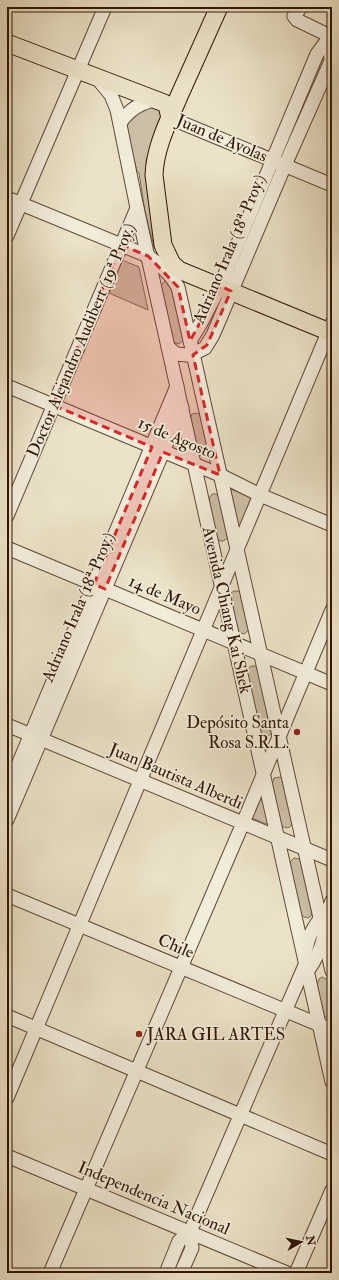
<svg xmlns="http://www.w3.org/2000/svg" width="339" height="1280" viewBox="0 0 339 1280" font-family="'IM FELL Double Pica',serif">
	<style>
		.green { fill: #cbbfa6; stroke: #7e6a55 }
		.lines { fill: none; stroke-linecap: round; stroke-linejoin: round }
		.minor-casing { stroke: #5f4835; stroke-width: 15 }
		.major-casing { stroke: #301504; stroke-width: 19 }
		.minor { stroke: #f2ecdb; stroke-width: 13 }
		.major { stroke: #ebe2c7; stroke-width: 17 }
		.marked { fill: #d62828; fill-opacity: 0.2; stroke: #d62828; stroke-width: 3; stroke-dasharray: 8 5; stroke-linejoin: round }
		.poi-dot { fill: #8f2418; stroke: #f2ecdb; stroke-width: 1.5 }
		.labels { text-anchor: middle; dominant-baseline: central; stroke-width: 3.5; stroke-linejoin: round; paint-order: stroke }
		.street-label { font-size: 17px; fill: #301504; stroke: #f2ecdb }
		.poi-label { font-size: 17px; fill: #301504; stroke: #f2ecdb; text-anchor: end }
	</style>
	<rect width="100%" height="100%" fill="#ebe2c7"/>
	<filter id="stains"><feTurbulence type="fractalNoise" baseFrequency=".005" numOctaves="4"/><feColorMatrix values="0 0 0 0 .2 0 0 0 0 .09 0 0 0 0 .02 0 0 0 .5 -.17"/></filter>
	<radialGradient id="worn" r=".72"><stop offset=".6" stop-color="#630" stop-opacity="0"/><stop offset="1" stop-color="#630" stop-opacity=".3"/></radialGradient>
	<!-- green -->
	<g class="green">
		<polygon points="324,52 327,53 284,156 281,157"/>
		<polygon points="154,105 166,110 146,161 162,250 161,251 155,249 154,247 145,211 139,173 137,171 124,122 136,111"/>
		<polygon points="122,260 139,267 148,310 109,293"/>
		<polygon points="165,281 171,282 184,340 179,344 173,342 161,286 163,283"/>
		<polygon points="196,413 200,414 202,417 209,452 204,456 200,455 198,452 190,420 192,414"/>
		<polygon points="231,489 252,498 239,529 230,490"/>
		<polygon points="212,494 216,494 219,496 228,538 223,541 220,541 217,538 209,500 210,497"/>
		<polygon points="234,591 238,591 241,593 249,630 244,634 240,633 238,630 230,597 231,593"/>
		<path d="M251,666H255L258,668L272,731C271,736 267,737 263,736L261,733L247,672L248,669Z"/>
		<path d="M280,777L283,780L292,823C291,829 285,829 281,825L272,784L274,778Z"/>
		<polygon points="262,794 268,823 266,824 252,818"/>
		<polygon points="294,858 299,859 301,861 312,912 311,916 308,918 304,917 301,914 290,865 291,861"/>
		<path d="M322,977L328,980L332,997V1018C329,1019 326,1018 324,1015L317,985L319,979Z"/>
	</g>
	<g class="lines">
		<!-- minor casing -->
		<g class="minor-casing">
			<g id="minor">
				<polyline points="301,7 294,16 297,20 332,37"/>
				<polyline points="97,78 111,95 117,110 137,208 332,1082"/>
				<polyline points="170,118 332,185"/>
				<path d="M120,123C129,110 140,102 156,100"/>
				<path d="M7,198L148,256C160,265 170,273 178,287L332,971"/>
				<polyline points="7,236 105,7"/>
				<polyline points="190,341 201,323 220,286 317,54 331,35"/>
				<polyline points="168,347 176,354 187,355 193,354 205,348 213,335 285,165 331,61 330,36"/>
				<polyline points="7,386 220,475 260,495 332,525"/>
				<polyline points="7,516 137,208"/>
				<polyline points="7,548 332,684"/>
				<polyline points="7,725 332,860"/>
				<polyline points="7,791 177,386"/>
				<polyline points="7,820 182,407"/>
				<polyline points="7,895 332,1030"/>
				<polyline points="322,925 332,901"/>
				<path d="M305,955C307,940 311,931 320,919"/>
				<path d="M307,972C315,961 321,950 324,936"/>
				<polyline points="7,1016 332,1154"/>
				<polyline points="7,1098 332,323"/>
				<polyline points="7,1156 287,1273"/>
				<polyline points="50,1273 243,823 332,610"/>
				<polyline points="166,1273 179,1241 190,1232 305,965"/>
				<polyline points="181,1273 192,1248 190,1232"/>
				<polyline points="296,1273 332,1190"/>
			</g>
		</g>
		<!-- major casing -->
		<g class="major-casing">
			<g id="major">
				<path d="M219,7C206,36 193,65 180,94C169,120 155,147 154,175L163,245L172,264L179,270L332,333"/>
				<polyline points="7,43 164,103 167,105 170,118"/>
			</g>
		</g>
		<!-- minor -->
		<use href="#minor" class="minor"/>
		<!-- major -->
		<use href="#major" class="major"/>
	</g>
	<!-- marked area -->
	<path class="marked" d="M121,245L148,256L178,287L190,341L220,286L231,291L207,345L193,355L220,475L163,452L105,589L94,584L152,447L53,405Z"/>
	<!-- markers -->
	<g class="poi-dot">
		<circle cx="297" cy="732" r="4"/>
		<circle cx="139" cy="1034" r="4"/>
	</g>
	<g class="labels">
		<!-- street labels -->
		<g class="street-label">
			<text transform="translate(222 138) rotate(23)">Juan de Ayolas</text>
			<text transform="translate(229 249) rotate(-67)">Adriano Irala (18ª Proy.)</text>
			<text transform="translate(81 340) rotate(-67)">Doctor Alejandro Audibert (19ª Proy.)</text>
			<text transform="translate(177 438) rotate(23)">15 de Agosto</text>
			<text transform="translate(165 595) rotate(23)">14 de Mayo</text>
			<text transform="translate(78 607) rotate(-67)">Adriano Irala (18ª Proy.)</text>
			<text transform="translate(227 610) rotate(77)">Avenida Chiang Kai Shek</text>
			<text transform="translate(176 776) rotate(23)">Juan Bautista Alberdi</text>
			<text transform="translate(176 946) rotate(23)">Chile</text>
			<text transform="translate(154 1198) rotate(23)">Independencia Nacional</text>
		</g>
		<!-- poi labels -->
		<g class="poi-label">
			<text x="289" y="722">Depósito Santa<tspan x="289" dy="20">Rosa S.R.L.</tspan></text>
			<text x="147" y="1034" text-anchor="start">JARA GIL ARTES</text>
		</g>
	</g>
	<!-- margin -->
	<rect width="339" height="1280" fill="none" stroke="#ebe2c7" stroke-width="24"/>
	<rect x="8" y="8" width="323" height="1264" fill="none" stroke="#301504" stroke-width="2"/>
	<rect x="12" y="12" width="315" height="1256" fill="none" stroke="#301504"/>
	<!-- north arrow -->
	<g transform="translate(301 1242) rotate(81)" stroke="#f2ecdb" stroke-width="3" paint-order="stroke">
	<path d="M0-3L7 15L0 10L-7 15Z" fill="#301504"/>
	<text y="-6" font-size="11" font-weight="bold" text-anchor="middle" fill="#301504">N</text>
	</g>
	<rect width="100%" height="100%" filter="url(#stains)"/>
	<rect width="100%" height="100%" fill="url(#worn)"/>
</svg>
